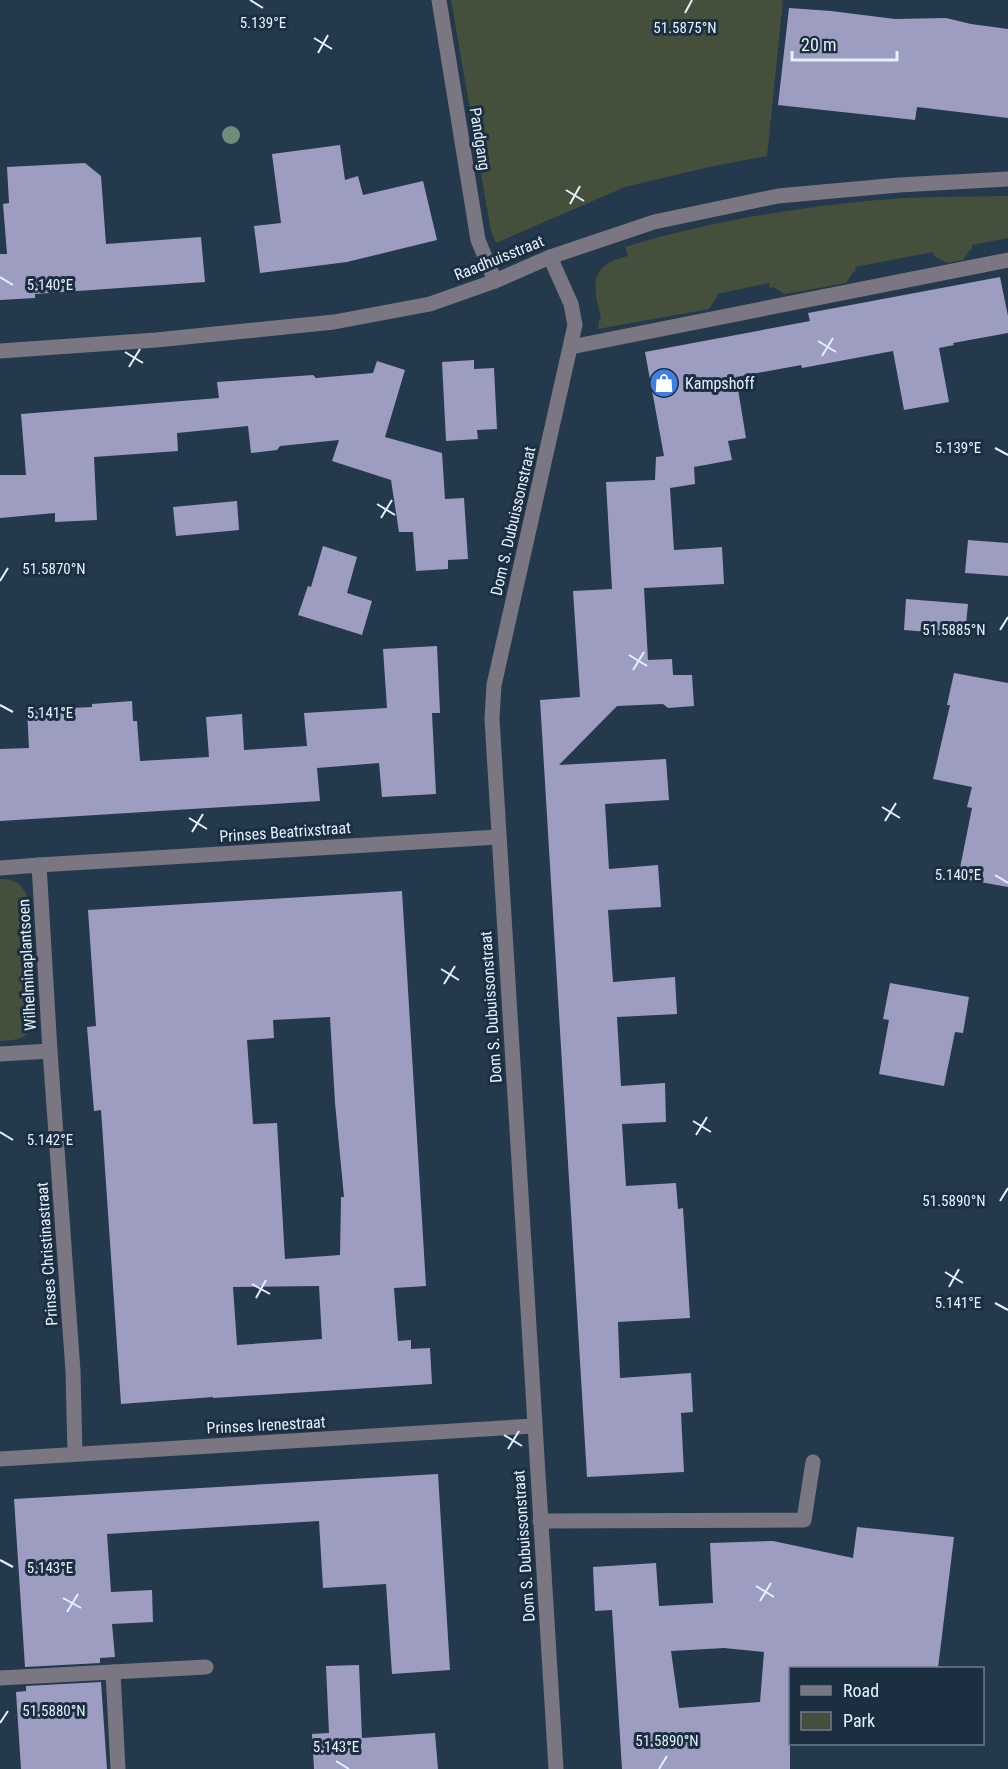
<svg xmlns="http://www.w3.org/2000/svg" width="1008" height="1769" viewBox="0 0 1008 1769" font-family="'Roboto Condensed',sans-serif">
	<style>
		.green { fill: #44503c }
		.building { fill: #9d9dc2; fill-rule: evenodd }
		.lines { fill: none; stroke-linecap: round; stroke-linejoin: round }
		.minor { stroke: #7a7682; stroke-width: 15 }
		.tree { fill: #708c76 }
		.ticks { fill: none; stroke: #e5f1fe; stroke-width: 2 }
		.labels { text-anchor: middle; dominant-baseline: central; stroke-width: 6; stroke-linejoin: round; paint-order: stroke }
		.street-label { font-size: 16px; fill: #e5f1fe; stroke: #1b2f41 }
		.poi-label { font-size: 16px; fill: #e5f1fe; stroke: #1b2f41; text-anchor: start }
		.ticks-label { font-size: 15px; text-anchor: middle; fill: #e5f1fe; stroke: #1b2f41; stroke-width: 6; stroke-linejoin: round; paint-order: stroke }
	</style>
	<rect width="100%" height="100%" fill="#24394c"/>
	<!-- green -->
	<g class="green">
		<polygon points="451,0 783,0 767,156 709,167 625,187 496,243 491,231"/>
		<path d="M1008,196V238L972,245V249L970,250L963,260L947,263L934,256L933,252L855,267L856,271L853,272L846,283L785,294L773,287L770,288L769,283L717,294V297L709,309L598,329L599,320L601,319C598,302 588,277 606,265C612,260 621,258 628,256L625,247C704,223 785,209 867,201C913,196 961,197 1008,196Z"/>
		<path d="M0,879C18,878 26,889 30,906L37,1017C29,1038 21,1040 0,1041Z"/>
	</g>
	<!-- building -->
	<g class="building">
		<polygon points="789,8 831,11 895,19 946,18 971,24 1008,29 1008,118 917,107 915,120 778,105"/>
		<polygon points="340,145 345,180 358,176 363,195 423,181 437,240 347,262 260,273 254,226 281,223 272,154"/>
		<polygon points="85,163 101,176 106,244 201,237 205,282 35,294 35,298 0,300 0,254 7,254 3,204 9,203 7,167"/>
		<polygon points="1000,277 1008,316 1008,333 953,343 954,345 939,348 949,402 904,410 893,351 802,368 801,365 736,377 746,438 728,441 732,460 694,467 695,484 670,488 674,550 722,547 724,584 644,588 648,660 672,659 673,675 692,675 694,706 668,708 663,704 617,706 559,765 666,759 669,800 605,804 609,869 658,865 661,907 608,910 613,982 675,977 677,1014 617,1017 621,1086 665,1083 666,1122 622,1124 626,1186 676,1183 678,1209 683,1208 690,1318 618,1322 620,1378 691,1373 693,1412 681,1413 684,1472 587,1477 540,700 580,697 573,591 612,589 606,482 655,480 656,457 664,456 645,352 810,321 808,313"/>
		<polygon points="474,360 474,369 494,368 497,429 477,430 478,439 446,441 442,362"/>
		<polygon points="377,361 405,370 385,437 442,453 445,499 464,498 468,559 448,560 448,569 416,571 413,532 399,532 391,480 332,461 339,440 280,446 277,450 251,453 248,426 177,433 178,451 94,457 97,520 55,522 55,513 0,518 0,475 26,475 21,414 219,398 217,382 313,375 316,378 373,373"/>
		<polygon points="237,501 239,530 176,536 173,507"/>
		<polygon points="968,540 1008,543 1008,576 965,573"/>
		<polygon points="323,546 357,557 347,593 372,601 362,635 298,615 308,586 311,587"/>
		<polygon points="906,599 968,604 965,635 904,630"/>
		<polygon points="437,646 440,713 432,713 436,794 382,797 379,763 317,768 320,801 0,821 0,749 29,748 27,710 92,707 92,704 132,701 133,721 137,721 140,761 209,757 206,717 242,714 244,750 307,746 304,713 387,708 383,649"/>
		<polygon points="954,673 1008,683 1008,887 958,878 972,808 967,807 972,787 933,779 950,705 947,705"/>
		<path d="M402,891L426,1286L394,1288L398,1341L411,1340V1349L430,1348L432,1384L213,1398V1397L121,1404L101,1110L94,1111L87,1027L96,1026L88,910ZM330,1017L335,1103L344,1197H341L340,1255L285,1259L277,1123L253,1124L247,1040L274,1038L273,1020ZM319,1286L322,1339L237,1345L233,1287Z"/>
		<polygon points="890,983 969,997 963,1033 955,1032 944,1086 879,1074 889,1020 883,1019"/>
		<polygon points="438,1474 450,1670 392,1674 386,1584 323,1588 319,1521 107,1534 111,1592 152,1590 153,1622 112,1624 115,1657 100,1658 100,1663 25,1667 14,1499"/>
		<path d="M857,1527L954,1537L938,1668H790V1769H622L612,1610L595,1611L593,1567L656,1563L659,1606L713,1603L710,1543L773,1541L853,1558ZM724,1648L764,1652L760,1702L679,1708L671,1651Z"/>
		<polygon points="359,1665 362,1738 435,1733 438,1769 314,1769 312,1734 329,1733 326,1666"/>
		<polygon points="101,1682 107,1769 21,1769 16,1692 26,1691 26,1686"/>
	</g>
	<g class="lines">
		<!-- minor -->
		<g class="minor">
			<polyline points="439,0 478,240 495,281"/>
			<polyline points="550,257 571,304 575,325 494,685 492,719 556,1769"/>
			<polyline points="571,347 1008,260"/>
			<polyline points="0,351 156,340 334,322 430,304 495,281 550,257 654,222 778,196 899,185 1008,179"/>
			<polyline points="39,865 498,837"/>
			<polyline points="0,868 39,865 50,1051 0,1054"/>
			<polyline points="50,1051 73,1371 75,1454"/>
			<polyline points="0,1459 534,1426"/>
			<polyline points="540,1521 804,1520 813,1462"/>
			<polyline points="113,1672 118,1769"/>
			<polyline points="0,1678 206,1667"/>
		</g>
	</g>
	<!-- trees -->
	<circle class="tree" cx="231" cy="135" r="9"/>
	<!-- ticks -->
	<path class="ticks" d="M250,0L263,8M685,13L692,0M314,38L332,49M318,53L328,35M566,190L584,201M570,204L580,186M0,277L13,285M818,341L836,352M125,352L143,363M822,356L833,338M129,367L140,349M995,448L1008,455M377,504L395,515M381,518L392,500M0,581L8,568M1000,630L1008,617M629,655L647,666M633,670L644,652M0,705L13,712M882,807L900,818M189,818L207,829M885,821L896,803M192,832L203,814M995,875L1008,883M441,969L459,980M444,984L455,966M693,1121L711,1132M0,1132L13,1140M696,1135L707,1117M1000,1201L1008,1188M945,1272L963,1283M252,1284L270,1294M949,1287L959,1269M256,1298L266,1280M995,1303L1008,1310M504,1435L522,1446M508,1449L519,1431M0,1560L13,1567M756,1586L774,1597M63,1598L81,1608M760,1601L771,1583M67,1612L78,1594M0,1723L8,1711M336,1761L349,1769M659,1769L667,1756"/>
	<!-- icons -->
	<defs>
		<g id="shop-disc" transform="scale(1.5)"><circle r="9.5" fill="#3f7fe0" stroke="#1b2f41"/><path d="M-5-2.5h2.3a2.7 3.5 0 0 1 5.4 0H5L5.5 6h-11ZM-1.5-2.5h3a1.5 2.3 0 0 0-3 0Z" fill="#fff"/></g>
	</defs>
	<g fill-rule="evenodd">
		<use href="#shop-disc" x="664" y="383"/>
	</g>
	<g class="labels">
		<!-- street labels -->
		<g class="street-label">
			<text transform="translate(480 139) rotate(81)">Pandgang</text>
			<text transform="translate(499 258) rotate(-22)">Raadhuisstraat</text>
			<text transform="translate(513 521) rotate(-77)">Dom S. Dubuissonstraat</text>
			<text transform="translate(285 832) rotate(-4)">Prinses Beatrixstraat</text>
			<text transform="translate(27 965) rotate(-93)">Wilhelminaplantsoen</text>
			<text transform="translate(491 1007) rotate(-94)">Dom S. Dubuissonstraat</text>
			<text transform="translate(47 1254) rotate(-94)">Prinses Christinastraat</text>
			<text transform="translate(266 1425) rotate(-3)">Prinses Irenestraat</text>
			<text transform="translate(524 1546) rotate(-94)">Dom S. Dubuissonstraat</text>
		</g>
		<!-- poi labels -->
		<g class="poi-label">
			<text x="685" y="383">Kampshoff</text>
		</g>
	</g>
	<g class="ticks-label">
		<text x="263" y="28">5.139°E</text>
		<text x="685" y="33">51.5875°N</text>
		<text x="50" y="290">5.140°E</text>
		<text x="958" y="453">5.139°E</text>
		<text x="54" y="574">51.5870°N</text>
		<text x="954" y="635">51.5885°N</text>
		<text x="50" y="718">5.141°E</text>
		<text x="958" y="880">5.140°E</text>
		<text x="50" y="1145">5.142°E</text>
		<text x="954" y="1206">51.5890°N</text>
		<text x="958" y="1308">5.141°E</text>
		<text x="50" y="1573">5.143°E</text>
		<text x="54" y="1716">51.5880°N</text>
		<text x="667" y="1746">51.5890°N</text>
		<text x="336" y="1752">5.143°E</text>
	</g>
	<!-- legend -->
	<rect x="789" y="1667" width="195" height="78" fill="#1b2f41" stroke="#6c7d8d" stroke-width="1.5"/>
	<rect x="801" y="1686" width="30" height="9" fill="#7a7682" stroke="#6c7d8d" stroke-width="1.5"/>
	<text x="843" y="1697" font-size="18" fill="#e5f1fe">Road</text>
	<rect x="801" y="1712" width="30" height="18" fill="#44503c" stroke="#6c7d8d" stroke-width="1.5"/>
	<text x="843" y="1727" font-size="18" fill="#e5f1fe">Park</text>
	<!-- scale -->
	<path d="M792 51v9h105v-9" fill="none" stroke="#e5f1fe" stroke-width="3"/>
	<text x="801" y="51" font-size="18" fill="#e5f1fe" stroke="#1b2f41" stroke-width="4.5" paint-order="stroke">20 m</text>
</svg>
